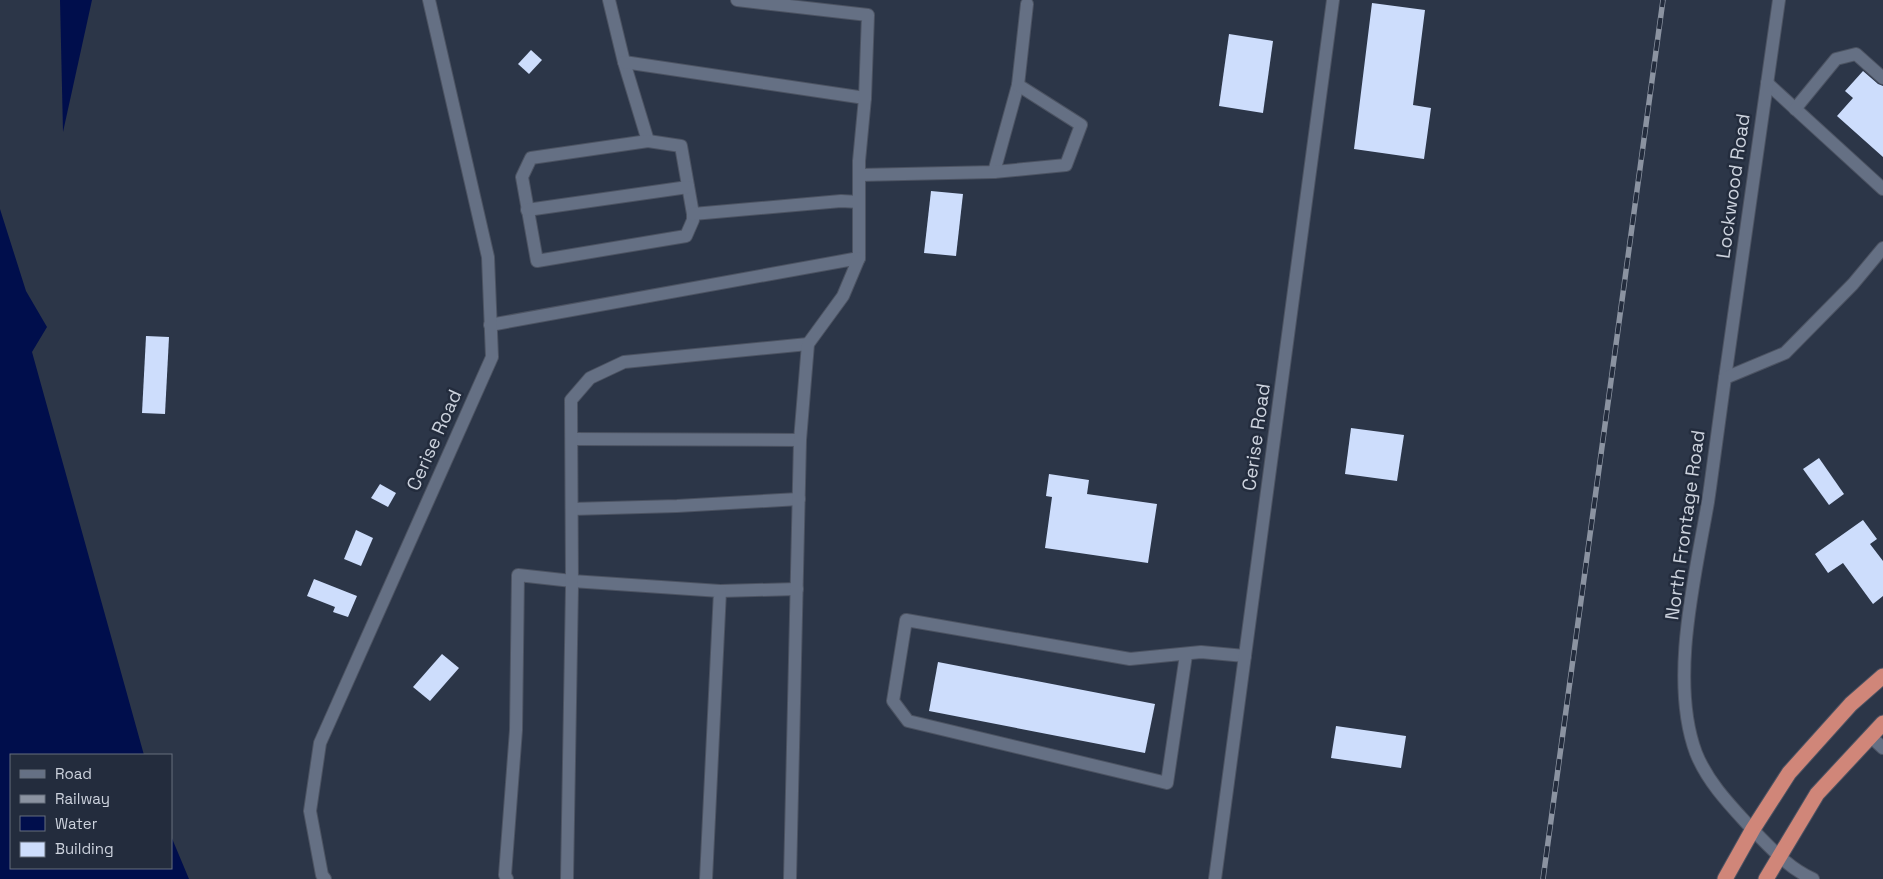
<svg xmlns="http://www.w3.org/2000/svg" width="1883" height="879" viewBox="0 0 1883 879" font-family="'Space Grotesk',sans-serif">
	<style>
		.water { fill: #000e4c }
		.building { fill: #cdddfc }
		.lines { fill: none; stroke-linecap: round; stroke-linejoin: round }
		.minor-casing { stroke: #4c5362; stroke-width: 14 }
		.highway-casing { stroke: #4c5362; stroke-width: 17 }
		.minor { stroke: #657084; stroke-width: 12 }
		.highway { stroke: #d08679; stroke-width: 15 }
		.rail-casing { stroke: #8b93a1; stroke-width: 5.5 }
		.rail { stroke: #232c3d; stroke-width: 4; stroke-dasharray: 11; stroke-linecap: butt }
		.labels { text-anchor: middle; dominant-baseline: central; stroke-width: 5; stroke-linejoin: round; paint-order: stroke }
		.street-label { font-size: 19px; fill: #ccd2dd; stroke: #232c3d }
	</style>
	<rect width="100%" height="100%" fill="#2c3648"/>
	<!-- water -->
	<g class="water">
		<polygon points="60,0 92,0 63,132"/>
		<polygon points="0,209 26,291 47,327 32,352 144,755 11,755 11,868 171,868 171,836 189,879 0,879"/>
	</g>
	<!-- building -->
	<g class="building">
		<polygon points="1372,3 1425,10 1413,105 1431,108 1424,159 1354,149"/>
		<polygon points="1229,34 1273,41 1263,113 1219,106"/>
		<polygon points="531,50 542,60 529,74 518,64"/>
		<polygon points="1863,71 1878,84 1883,86 1883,157 1837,116 1853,98 1845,91"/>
		<polygon points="931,191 963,194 956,256 924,253"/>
		<polygon points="146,336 169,337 165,414 142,413"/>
		<polygon points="1351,428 1404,435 1397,481 1345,474"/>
		<polygon points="1819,458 1844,494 1829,505 1803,469"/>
		<polygon points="1049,474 1089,480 1087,494 1157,504 1148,563 1045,548 1052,497 1046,496"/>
		<polygon points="380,484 396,493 388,507 371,498"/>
		<polygon points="1863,520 1877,539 1870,544 1883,561 1883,596 1873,604 1843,563 1828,573 1815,554"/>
		<polygon points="356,530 373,538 361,566 344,559"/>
		<polygon points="314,579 357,596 348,617 333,612 335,607 307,596"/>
		<polygon points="442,654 459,668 430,701 413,687"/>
		<polygon points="938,662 1155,704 1145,753 929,711"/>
		<polygon points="1336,726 1406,736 1401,768 1331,758"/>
	</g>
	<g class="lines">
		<!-- minor casing -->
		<g class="minor-casing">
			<g id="minor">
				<polyline points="609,0 624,62 648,141"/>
				<polyline points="624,62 865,98"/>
				<polyline points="1767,83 1883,189"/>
				<polyline points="1795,109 1836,59 1856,54 1883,78"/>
				<polygon points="648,141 681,146 693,214 693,220 686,236 537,261 522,177 531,158"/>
				<polyline points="994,172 1018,85"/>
				<polyline points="859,175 994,172 1066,165 1081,125 1018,85 1027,4"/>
				<polyline points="527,210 688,187"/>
				<polyline points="693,214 841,201 859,202"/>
				<polyline points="490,325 859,258 859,161 865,98 868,15 737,0"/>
				<polyline points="1725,378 1779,0"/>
				<polyline points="572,439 800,440"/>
				<polyline points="572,509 677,506 799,499"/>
				<polyline points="720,591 797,589"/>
				<polyline points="1186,655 1167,783 908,721 893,701 906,620 1130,659 1201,652 1245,656"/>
				<polyline points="1870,736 1883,748"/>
				<polyline points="325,879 322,875 310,811 320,743 492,357 488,257 429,0"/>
				<polyline points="507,879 505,875 516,730 518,575 572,581 720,591 706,879"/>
				<polyline points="567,879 572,586 571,400 590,378 624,362 808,344"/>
				<polyline points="790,879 800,440 808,344 843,296 859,258"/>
				<polyline points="1215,879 1333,0"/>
				<path d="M1813,879C1788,868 1771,848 1752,829C1731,806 1708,783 1696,753C1669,681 1695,577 1708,502C1714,461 1719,420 1725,378L1785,353L1853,284L1883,248"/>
			</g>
		</g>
		<!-- highway casing -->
		<g class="highway-casing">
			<g id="highway">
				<polyline points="1725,879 1753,829 1789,773 1851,704 1883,676"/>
				<polyline points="1766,879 1817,794 1883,723"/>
			</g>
		</g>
		<!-- minor -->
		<use href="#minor" class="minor"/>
		<!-- highway -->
		<use href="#highway" class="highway"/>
		<!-- rail casing -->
		<g class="rail-casing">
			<polyline id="rail" points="1543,879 1663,0"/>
		</g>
		<!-- rail -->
		<use href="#rail" class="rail"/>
	</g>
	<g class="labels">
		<!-- street labels -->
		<g class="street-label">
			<text transform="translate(1733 186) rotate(-82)">Lockwood Road</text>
			<text transform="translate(1256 437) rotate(-82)">Cerise Road</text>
			<text transform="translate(434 440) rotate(-66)">Cerise Road</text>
			<text transform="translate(1685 525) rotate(-82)">North Frontage Road</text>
		</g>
	</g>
	<!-- legend -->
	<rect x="10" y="754" width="162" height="115" fill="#232c3d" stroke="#676e7d"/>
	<rect x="20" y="770" width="25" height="8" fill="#657084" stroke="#676e7d"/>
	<text x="55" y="779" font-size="15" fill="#ccd2dd">Road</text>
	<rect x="20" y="795" width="25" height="8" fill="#8b93a1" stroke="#676e7d"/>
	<text x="55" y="804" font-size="15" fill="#ccd2dd">Railway</text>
	<rect x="20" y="816" width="25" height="15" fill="#000e4c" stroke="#676e7d"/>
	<text x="55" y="829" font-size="15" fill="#ccd2dd">Water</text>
	<rect x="20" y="842" width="25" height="15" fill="#cdddfc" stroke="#676e7d"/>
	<text x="55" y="854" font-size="15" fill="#ccd2dd">Building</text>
</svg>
